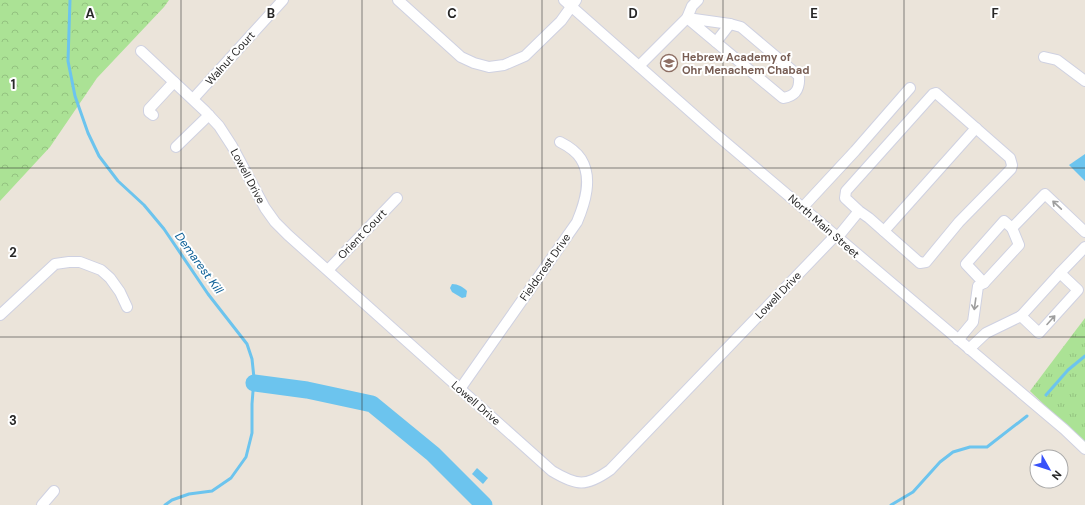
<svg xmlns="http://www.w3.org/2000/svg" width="1085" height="505" viewBox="0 0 1085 505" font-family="'DM Sans',sans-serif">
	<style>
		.forest { fill: url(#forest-crowns) }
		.park { fill: url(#park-tufts) }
		.water { fill: #6cc4ee }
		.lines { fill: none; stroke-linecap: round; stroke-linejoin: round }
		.stream { stroke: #6cc4ee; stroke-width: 3 }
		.river { stroke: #6cc4ee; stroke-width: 17 }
		.minor-casing { stroke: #cfd1e1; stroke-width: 12 }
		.minor { stroke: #fff; stroke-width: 10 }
		.oneway { stroke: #9e9e9e }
		.grid { fill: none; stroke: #282828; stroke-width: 1; stroke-opacity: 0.55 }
		.labels { text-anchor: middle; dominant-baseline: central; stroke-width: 4; stroke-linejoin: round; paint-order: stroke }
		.education-label { font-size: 11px; font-weight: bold; fill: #785e54; stroke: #fff; text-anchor: start }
		.street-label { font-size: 11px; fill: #282828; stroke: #fff }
		.water-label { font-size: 12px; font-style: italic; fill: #0d6097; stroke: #fff }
		.grid-label { font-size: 13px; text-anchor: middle; font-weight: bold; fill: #282828; stroke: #fff; stroke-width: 4; stroke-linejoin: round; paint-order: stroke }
	</style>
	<defs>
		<pattern id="forest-crowns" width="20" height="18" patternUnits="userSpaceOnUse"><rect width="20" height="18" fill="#abe295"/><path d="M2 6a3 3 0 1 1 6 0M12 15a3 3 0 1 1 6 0" fill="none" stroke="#93c280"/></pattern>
		<pattern id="park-tufts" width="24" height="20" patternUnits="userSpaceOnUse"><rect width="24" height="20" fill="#abe295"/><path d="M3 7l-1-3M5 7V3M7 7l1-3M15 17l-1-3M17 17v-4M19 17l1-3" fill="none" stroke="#93c280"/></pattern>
	</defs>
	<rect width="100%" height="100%" fill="#ebe4da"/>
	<!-- forest -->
	<polygon class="forest" points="0,0 169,0 164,7 97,78 50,147 0,201"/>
	<!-- park -->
	<polygon class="park" points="1085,318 1085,444 1030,391"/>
	<!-- water -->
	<g class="water">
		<polygon points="1085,154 1085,181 1069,165"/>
		<path d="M452,284C458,284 463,287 467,291L466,297L462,298L452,292L450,288Z"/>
		<polygon points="477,468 488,478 483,484 472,474"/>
	</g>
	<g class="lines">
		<!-- stream -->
		<g class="stream">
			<polyline points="70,0 68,61 75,96 88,133 99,156 118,181 144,205 164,229 208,294 247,344 252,359 254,378 252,404 252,433 246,457 231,478 212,491 189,494 172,500 165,505"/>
			<polyline points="1046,395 1068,370 1085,356"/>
			<polyline points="891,505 913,492 940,462 953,452 970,447 987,447 1027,416"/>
		</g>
		<!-- river -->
		<polyline class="river" points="254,383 307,390 372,404 433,454 484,505"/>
		<!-- minor casing -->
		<g class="minor-casing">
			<g id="minor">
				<polyline points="398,0 461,57 474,63 489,67 504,65 525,56 561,21 576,0"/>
				<polyline points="564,0 718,136 1064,429 1085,449"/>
				<path d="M687,18L730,24L741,27L799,76C800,89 796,96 783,98Z"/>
				<polyline points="716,42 730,24"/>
				<path d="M141,51L205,111L219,126L232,146L265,208L275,222L288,235L552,471C577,486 586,487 610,470L835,236"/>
				<polyline points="1044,57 1057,60 1085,81"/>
				<polyline points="639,66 687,18 692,6 698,0"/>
				<polyline points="193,99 283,0"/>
				<polyline points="153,115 149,112 149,109 174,82"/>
				<polyline points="176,147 209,115"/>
				<polyline points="803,207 855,151 910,88"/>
				<polyline points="884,231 976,128"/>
				<polyline points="837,238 859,211 869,218 920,263 926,262 959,222 1011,169 1012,165 1010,158 994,144 936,93 933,94 846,191 845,198 859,211"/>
				<polyline points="328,270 397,198"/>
				<polyline points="984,283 966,264 1004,221 1012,228"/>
				<polyline points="0,315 55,264 69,262 80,262 101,270 110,278 120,292 127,307"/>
				<polyline points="1021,316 1060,273"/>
				<polyline points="958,340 973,322 978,286 984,283 1019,245 1012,228 1045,194 1085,232"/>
				<polyline points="969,349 986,333 1021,316 1039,333 1078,290 1060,273 1085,247"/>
				<path d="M460,389L577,222C585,203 593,178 581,159C576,151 568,146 560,142"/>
				<polyline points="42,505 54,491"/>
			</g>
		</g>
		<!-- minor -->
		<use href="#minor" class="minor"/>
	</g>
	<!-- one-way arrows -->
	<defs><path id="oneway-shaft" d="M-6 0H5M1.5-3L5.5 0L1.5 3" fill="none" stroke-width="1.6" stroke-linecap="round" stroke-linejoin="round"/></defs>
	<g class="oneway">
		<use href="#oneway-shaft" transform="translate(1057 205) rotate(-137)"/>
		<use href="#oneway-shaft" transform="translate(975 304) rotate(98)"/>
		<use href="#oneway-shaft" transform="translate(1051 320) rotate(-48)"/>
	</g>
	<!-- grid -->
	<path class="grid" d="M181,0V505M362,0V505M542,0V505M723,0V505M904,0V505M0,168H1085M0,337H1085"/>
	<!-- icons -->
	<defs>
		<g id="school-ring" transform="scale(0.9)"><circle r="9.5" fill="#fff" stroke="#8d6e63" stroke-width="1.5"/><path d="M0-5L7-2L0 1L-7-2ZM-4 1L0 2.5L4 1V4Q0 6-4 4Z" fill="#8d6e63"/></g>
	</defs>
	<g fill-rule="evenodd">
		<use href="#school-ring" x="669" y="63"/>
	</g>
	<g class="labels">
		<!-- education labels -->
		<g class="education-label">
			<text x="682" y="57">Hebrew Academy of<tspan x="682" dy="13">Ohr Menachem Chabad</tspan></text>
		</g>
		<!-- street labels -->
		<g class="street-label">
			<text transform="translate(230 58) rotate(-48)">Walnut Court</text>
			<text transform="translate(248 176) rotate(62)">Lowell Drive</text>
			<text transform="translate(824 226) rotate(41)">North Main Street</text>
			<text transform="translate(362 234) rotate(-46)">Orient Court</text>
			<text transform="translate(545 267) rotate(-55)">Fieldcrest Drive</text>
			<text transform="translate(778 295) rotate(-46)">Lowell Drive</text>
			<text transform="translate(476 403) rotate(41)">Lowell Drive</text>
		</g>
		<!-- water labels -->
		<g class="water-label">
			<text transform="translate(199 263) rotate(54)">Demarest Kill</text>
		</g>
	</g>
	<g class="grid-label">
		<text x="90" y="18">A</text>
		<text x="271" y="18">B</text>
		<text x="452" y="18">C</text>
		<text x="633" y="18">D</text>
		<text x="814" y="18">E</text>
		<text x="995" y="18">F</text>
		<text x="13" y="89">1</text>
		<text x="13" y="257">2</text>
		<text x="13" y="425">3</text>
	</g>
	<!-- north arrow -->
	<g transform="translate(1049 469) rotate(129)"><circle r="19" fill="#ffffff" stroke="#a9a9a9"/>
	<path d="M0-3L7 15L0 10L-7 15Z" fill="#3852f9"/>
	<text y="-6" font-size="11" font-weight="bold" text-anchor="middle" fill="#282828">N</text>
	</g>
</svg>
